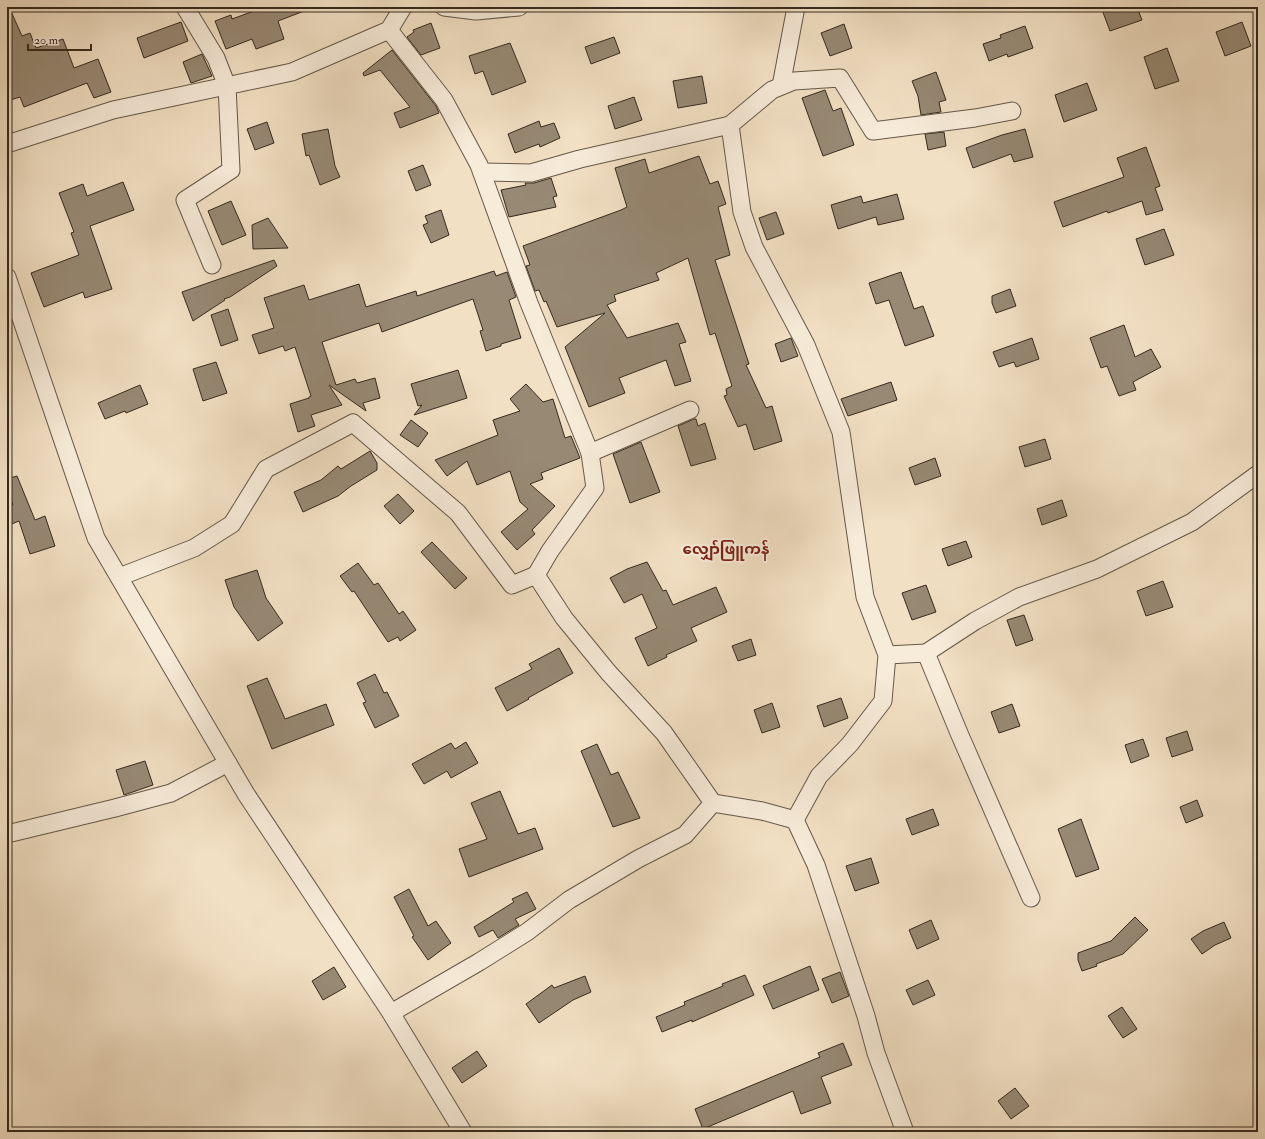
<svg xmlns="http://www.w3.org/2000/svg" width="1265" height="1139" viewBox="0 0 1265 1139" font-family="'IM FELL Double Pica','Noto Sans Myanmar',serif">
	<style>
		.building { fill: #978974; stroke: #352a1e }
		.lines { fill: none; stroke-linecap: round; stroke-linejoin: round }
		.minor-casing { stroke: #645848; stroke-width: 19 }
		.minor { stroke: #f7ebd9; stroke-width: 17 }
		.labels { text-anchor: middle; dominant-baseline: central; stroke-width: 4; stroke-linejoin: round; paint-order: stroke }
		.quarter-label { font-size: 15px; font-weight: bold; fill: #7a1f14; stroke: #f7ebd9 }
	</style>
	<rect width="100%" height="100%" fill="#f2e0c4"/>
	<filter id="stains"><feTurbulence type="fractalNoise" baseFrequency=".005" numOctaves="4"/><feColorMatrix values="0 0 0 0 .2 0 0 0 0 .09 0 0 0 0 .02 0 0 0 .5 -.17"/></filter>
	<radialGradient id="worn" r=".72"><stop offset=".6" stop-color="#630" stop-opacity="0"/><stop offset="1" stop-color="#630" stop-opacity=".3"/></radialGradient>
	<!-- building -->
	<g class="building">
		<polygon points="7,7 9,7 22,36 30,33 36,48 63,39 74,68 98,59 111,92 94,98 87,83 24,107 20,97 7,101"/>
		<polygon points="265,7 312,7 312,8 278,21 284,39 256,49 252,39 226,49 215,21 231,15 232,19"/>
		<polygon points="1101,7 1137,7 1142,20 1110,31"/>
		<polygon points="181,22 188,41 144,58 137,38"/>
		<polygon points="1242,22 1251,46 1225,56 1216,32"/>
		<polygon points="431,23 440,48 421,55 407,37 414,32 413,30"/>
		<polygon points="844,24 852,48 830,56 821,33"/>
		<polygon points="1025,26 1033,48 1008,57 1007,54 989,61 983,44 1001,38 1000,35"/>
		<polygon points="614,37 620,53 591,64 585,47"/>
		<polygon points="510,43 526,82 492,95 483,71 475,74 469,56"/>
		<polygon points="1167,48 1179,81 1155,89 1144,57"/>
		<polygon points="392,50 436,106 439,113 400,128 394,113 410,107 380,70 364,76 363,73"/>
		<polygon points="202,54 212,76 191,83 183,62"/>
		<polygon points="936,72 946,100 939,102 941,112 921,115 918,96 912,81"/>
		<polygon points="702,76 707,103 678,108 673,81"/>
		<polygon points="1087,83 1097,110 1064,122 1055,95"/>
		<polygon points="825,90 833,111 841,108 854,145 823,156 802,98"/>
		<polygon points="634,97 642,120 615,129 608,106"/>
		<polygon points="539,121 541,127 554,123 560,138 540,147 539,144 515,153 508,134"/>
		<polygon points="267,122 274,143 255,150 247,129"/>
		<polygon points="328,129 335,166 340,177 320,185 309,155 306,156 302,134"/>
		<polygon points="1025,129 1033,157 1014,162 1011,154 973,168 966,148 1002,135"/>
		<polygon points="944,132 946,146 928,150 925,134"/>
		<polygon points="1146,147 1160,186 1155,188 1163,210 1146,215 1142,201 1108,213 1107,211 1063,227 1054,202 1124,177 1117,158"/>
		<polygon points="699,156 710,184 718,181 726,204 718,207 730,255 715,260 749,364 746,365 766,408 772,406 782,441 754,450 746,424 738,427 724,396 727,395 726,389 732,386 715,333 710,335 688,258 656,273 659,280 614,295 616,301 607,305 627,338 678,323 686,342 679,344 691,381 675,386 666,360 619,378 625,393 589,407 565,347 605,313 557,327 546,301 544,302 539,290 535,291 526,266 530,265 523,246 621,210 627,207 615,168 645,159 649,173"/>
		<polygon points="423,165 431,185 416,191 408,171"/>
		<polygon points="551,178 557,196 553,197 556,207 509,217 501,190 526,185 525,183 534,183"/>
		<polygon points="123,182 134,210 90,226 112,289 85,298 83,292 44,307 31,273 79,255 71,233 74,232 59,193 83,184 87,196"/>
		<polygon points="897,194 904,219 878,225 876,217 838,229 831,205 861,196 863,203"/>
		<polygon points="231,201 246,235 222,245 208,211"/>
		<polygon points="441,210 449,235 431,243 423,225 428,223 425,216"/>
		<polygon points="776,212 784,234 767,240 759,218"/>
		<polygon points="268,218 288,248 253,249 252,225"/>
		<polygon points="1164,229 1174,255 1145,265 1136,239"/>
		<polygon points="274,260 277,266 230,297 224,299 225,300 193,321 182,292"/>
		<polygon points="494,271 496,276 507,272 516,297 509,300 521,338 501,344 501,346 486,351 480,331 483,330 473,299 382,332 379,323 322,342 336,385 355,379 357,383 375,378 380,398 363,403 366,411 329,385 342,405 311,415 315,426 298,432 290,404 309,398 309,397 311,396 295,347 285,351 283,346 259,354 252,335 274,328 264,298 304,285 309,300 359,284 366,307 416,291 417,296"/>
		<polygon points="901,272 914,309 923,306 934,336 905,346 889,300 876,304 869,283"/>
		<polygon points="1010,289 1016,306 996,313 992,303 992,296"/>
		<polygon points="228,309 238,340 221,346 211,315"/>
		<polygon points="1124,325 1135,357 1151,349 1161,367 1133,382 1136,390 1119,396 1107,366 1101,368 1090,338"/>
		<polygon points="791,338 798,356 781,362 775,344"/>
		<polygon points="1032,338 1039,359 1016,367 1014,362 999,367 993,352"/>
		<polygon points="216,362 227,393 203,401 193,369"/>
		<polygon points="458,370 467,398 414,415 422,405 418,406 411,384"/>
		<polygon points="891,382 897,400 848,416 841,399"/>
		<polygon points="526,384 543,402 553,399 565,438 571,436 580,458 541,473 543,479 530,484 555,506 532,530 535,534 517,550 501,532 528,509 520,502 510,471 477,485 467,461 447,476 435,460 498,435 493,420 520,411 510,399"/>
		<polygon points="140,385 148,404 126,413 125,411 105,419 98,403"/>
		<polygon points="694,419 696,419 698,426 705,423 716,459 691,466 678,426"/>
		<polygon points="411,420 428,433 418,447 400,435"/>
		<polygon points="1045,439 1051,459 1025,467 1019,447"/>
		<polygon points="641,442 660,492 630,503 613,454"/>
		<polygon points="370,451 377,463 377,470 351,486 338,496 303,512 294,492 321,480 338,466 341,469"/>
		<polygon points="935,458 941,476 915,485 909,468"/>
		<polygon points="17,476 35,520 45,516 55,546 30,554 19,521 7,526 7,508 13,505 7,489 7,479"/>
		<polygon points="398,494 414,511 400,524 384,506"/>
		<polygon points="1062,500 1067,516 1042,525 1037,509"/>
		<polygon points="966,541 972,557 948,566 942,549"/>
		<polygon points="432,542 467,578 455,589 421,552"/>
		<polygon points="647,562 663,591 666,590 673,605 716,587 727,612 691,628 697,641 666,655 667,657 648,666 635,638 657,628 642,594 624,603 610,578 627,569"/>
		<polygon points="358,563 374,585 378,583 399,614 403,611 416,630 400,641 398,637 388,642 354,591 352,592 340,576"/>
		<polygon points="257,570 266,598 283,623 258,641 234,607 225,580"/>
		<polygon points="1163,581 1173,607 1146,616 1137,591"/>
		<polygon points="926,585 936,612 912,620 902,593"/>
		<polygon points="1024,615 1033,640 1016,646 1007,620"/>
		<polygon points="751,639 756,655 738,661 732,646"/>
		<polygon points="559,648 573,673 528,698 529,699 507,711 495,688 532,669 529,664"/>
		<polygon points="375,674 384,693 387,692 399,716 375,728 363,703 366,702 357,683"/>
		<polygon points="267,678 285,719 326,704 334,725 272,749 247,686"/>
		<polygon points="841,698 848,718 824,727 817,706"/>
		<polygon points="772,703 780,727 762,733 754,710"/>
		<polygon points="1012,704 1020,726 999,733 991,712"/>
		<polygon points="1187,731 1193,750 1172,757 1166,738"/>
		<polygon points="1143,739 1149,756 1131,763 1125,745"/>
		<polygon points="466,742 478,763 451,778 447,771 424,784 412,764 451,743 455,749"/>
		<polygon points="597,744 611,775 618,772 640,818 613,827 581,751"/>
		<polygon points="145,761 153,785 124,795 116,770"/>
		<polygon points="500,791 518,834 535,828 543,849 469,877 459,849 487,839 471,803"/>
		<polygon points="1197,800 1203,816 1186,823 1180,807"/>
		<polygon points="933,809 939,825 912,835 906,819"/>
		<polygon points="1081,819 1099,869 1076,877 1058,829"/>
		<polygon points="871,858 879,883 855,891 846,866"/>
		<polygon points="409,889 428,926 436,921 451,943 428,960 412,937 414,936 394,897"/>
		<polygon points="527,892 536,909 515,919 519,925 498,938 493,930 479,937 474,927 514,902 512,899"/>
		<polygon points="1135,917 1148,930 1123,954 1096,964 1097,966 1082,971 1078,960 1078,953 1111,941"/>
		<polygon points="931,920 939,939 917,949 909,930"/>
		<polygon points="1224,922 1231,938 1215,945 1202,954 1191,939 1203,931"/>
		<polygon points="810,966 819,990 773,1009 763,986"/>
		<polygon points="334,967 346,987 323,1000 312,981"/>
		<polygon points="840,972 849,996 832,1003 822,979"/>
		<polygon points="745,975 754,995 692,1022 692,1020 662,1032 656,1017 685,1005 684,1002 723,986 722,984"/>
		<polygon points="585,976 591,992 573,1000 539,1023 526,1004 552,985 554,988"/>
		<polygon points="928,980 935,995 913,1005 906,990"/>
		<polygon points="1122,1007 1137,1029 1123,1038 1108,1016"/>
		<polygon points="843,1043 852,1065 821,1077 831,1103 801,1114 793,1091 703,1129 695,1109 820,1057 818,1053"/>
		<polygon points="477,1051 487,1066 462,1083 452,1068"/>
		<polygon points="1015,1088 1029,1106 1011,1119 998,1101"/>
	</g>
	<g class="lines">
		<!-- minor casing -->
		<g class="minor-casing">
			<g id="minor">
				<polyline points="185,7 216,58 227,86 231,170 185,200 212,265"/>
				<polyline points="444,7 476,11 519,7"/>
				<polyline points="389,30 444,100 479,165 529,303 590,453 690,410"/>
				<polyline points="781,86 796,7"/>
				<polyline points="730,125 742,212 754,247 806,345 841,432 865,597 887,655 883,701 850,744 819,776 795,820"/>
				<polyline points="7,144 113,110 292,72 389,30 403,7"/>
				<polyline points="482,172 531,173 580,159 730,125 772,90 794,81 840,78 873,131 975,118 1012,111"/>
				<polyline points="7,277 96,538 246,794 391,1013 463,1132"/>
				<polyline points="590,453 595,488 550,551 536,575 564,618 608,672 664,733 713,803 762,811 795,820 816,865 866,1016 876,1053 905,1132"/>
				<polyline points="119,577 194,548 232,524 266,469 353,423 458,513 512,585 536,575"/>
				<polyline points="926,653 975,621 1019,597 1097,569 1192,522 1258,474"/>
				<polyline points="887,655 926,653 959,733 1031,898"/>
				<polyline points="7,834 115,808 171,793 228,763"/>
				<polyline points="391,1013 479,962 527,932 569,900 638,859 685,835 713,803"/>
			</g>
		</g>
		<!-- minor -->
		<use href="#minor" class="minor"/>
	</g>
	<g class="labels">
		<!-- quarter labels -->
		<g class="quarter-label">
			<text x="726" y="549">လျှော်ဖြူကန်</text>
		</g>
	</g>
	<!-- margin -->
	<rect width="1265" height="1139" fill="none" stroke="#f2e0c4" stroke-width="24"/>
	<rect x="8" y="8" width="1249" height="1123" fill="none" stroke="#352a1e" stroke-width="2"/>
	<rect x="12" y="12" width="1241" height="1115" fill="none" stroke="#352a1e"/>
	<!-- scale -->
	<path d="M28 44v6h63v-6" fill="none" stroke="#352a1e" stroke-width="2"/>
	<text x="34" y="44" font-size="12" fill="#352a1e" stroke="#f7ebd9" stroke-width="3" paint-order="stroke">20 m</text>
	<rect width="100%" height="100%" filter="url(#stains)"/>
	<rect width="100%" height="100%" fill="url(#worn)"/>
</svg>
